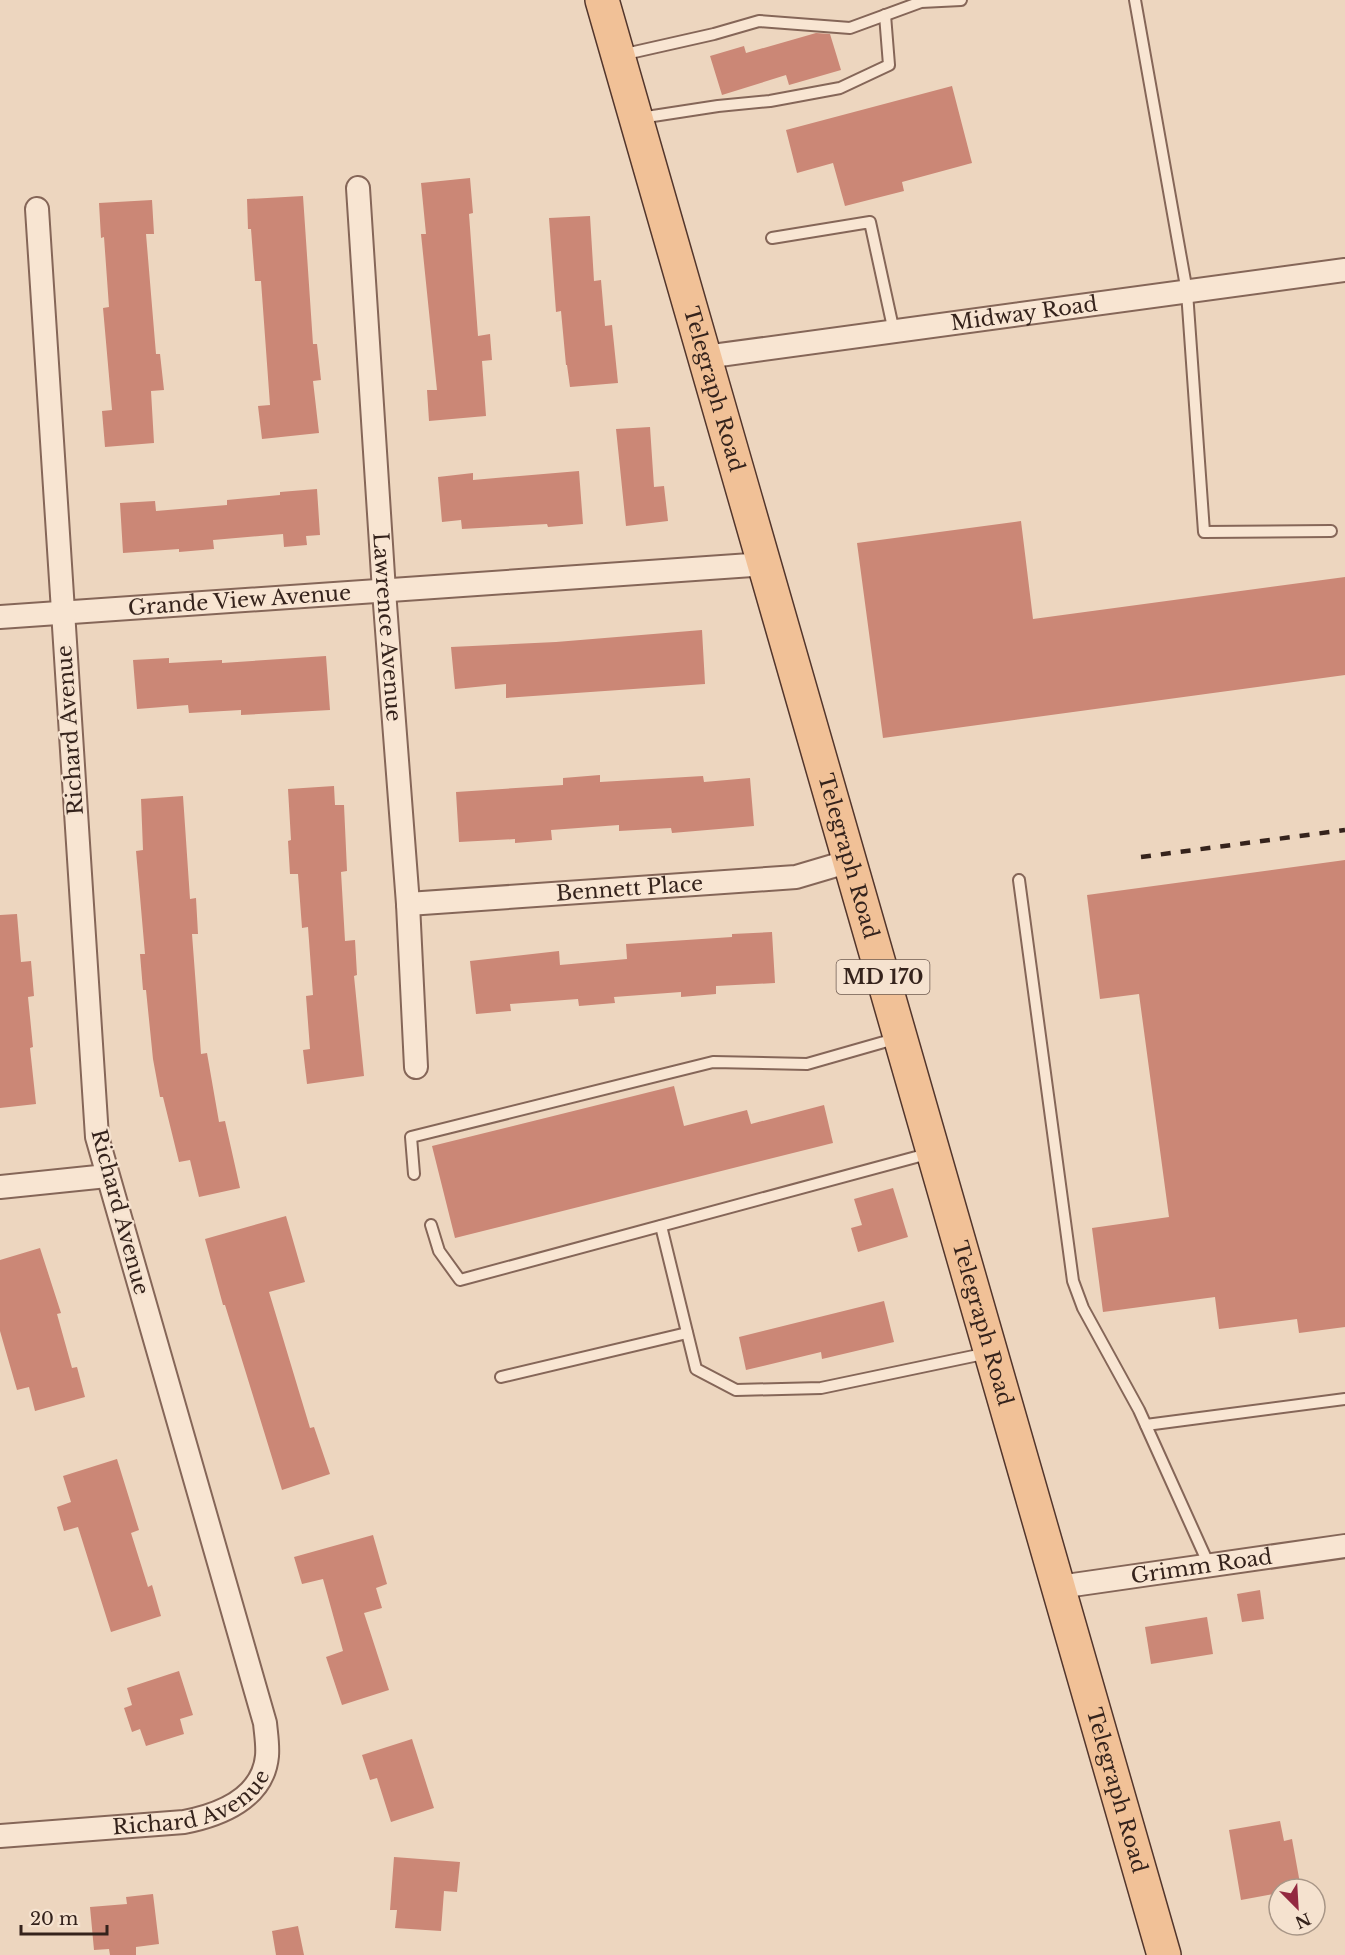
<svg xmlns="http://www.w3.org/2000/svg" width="1345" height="1955" viewBox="0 0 1345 1955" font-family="'Libre Baskerville',serif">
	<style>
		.building { fill: #cb8776 }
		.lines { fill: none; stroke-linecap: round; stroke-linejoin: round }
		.service-casing { stroke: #856658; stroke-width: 14 }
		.minor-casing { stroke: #856658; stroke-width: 26 }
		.primary-casing { stroke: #53362c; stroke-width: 36 }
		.service { stroke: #f8e5d2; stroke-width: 10 }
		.minor { stroke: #f8e5d2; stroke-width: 22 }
		.primary { stroke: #f1c197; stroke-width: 33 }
		.rail { stroke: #35231c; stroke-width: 4.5; stroke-dasharray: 10 10; stroke-linecap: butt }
		.labels { text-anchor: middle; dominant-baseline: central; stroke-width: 4.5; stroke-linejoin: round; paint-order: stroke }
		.shield { fill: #f5e2cf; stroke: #6f5c52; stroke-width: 1.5 }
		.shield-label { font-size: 20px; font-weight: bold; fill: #35231c }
		.street-label { font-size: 21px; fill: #35231c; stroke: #f5e2cf }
	</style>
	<rect width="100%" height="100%" fill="#edd6bf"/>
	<!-- building -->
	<g class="building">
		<polygon points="816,33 830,34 841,70 789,85 786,75 722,95 710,56 744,46 746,53"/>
		<polygon points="952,86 972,163 902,182 904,191 845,206 833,163 797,173 786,130"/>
		<polygon points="470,178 473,213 469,214 478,336 490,334 492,360 482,361 486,416 429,421 427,390 437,390 421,234 426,234 421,183"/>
		<polygon points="303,196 313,344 317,344 321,380 313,381 319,433 262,439 258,406 270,405 261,281 255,281 251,229 248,229 247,199"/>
		<polygon points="152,200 154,234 146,234 156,354 160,354 164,390 151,391 154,443 105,447 102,411 112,410 103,308 109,307 104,237 101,238 99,203"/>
		<polygon points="590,216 594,281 601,280 605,326 612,325 618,383 570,387 567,365 566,365 561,311 556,312 549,218"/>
		<polygon points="650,427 654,487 664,486 668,521 626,526 616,429"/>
		<polygon points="579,471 583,524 548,527 547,524 462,529 461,520 442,522 438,477 473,473 473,480"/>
		<polygon points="317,489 320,535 306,536 307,545 284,547 283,534 213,540 214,549 179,552 179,549 123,553 120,503 155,501 156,511 227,505 227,500 280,495 280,492"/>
		<polygon points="1021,521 1033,619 1345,577 1345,675 883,738 857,543"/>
		<polygon points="702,630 705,684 506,698 506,684 455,689 451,647 556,642"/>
		<polygon points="326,656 330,710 241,715 241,710 189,713 188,705 137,709 133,660 169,658 169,663 222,660 222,663"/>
		<polygon points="600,775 600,782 703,776 704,782 750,778 754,826 672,833 671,828 619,831 619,825 551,830 552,840 515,843 515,839 459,842 456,792 563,785 563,778"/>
		<polygon points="334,786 335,805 344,805 347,871 341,872 345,941 355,940 357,975 354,976 364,1076 307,1084 303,1050 310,1049 306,996 313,995 308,927 302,928 298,874 290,874 288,841 291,840 288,789"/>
		<polygon points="183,796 190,899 196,898 198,934 192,934 201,1054 207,1053 219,1122 225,1121 240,1188 199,1197 190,1160 179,1162 163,1097 160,1097 153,1059 146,990 143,990 140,954 145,954 136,851 143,850 141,799"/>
		<polygon points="1345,860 1345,1327 1299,1333 1297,1319 1219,1329 1215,1297 1103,1312 1092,1228 1169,1217 1139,994 1100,999 1087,895"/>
		<polygon points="17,914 21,962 31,961 34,996 28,997 33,1047 30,1048 36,1104 0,1108 0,915"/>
		<polygon points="772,932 775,983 716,986 716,994 681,997 681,992 614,997 615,1003 579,1006 578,999 510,1004 511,1011 476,1014 470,961 559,951 560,965 627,959 626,944 732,937 732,934"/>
		<polygon points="674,1086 684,1126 747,1110 751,1124 824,1105 833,1143 455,1238 432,1146"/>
		<polygon points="893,1188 908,1237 858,1252 851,1228 862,1225 854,1199"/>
		<polygon points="286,1216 305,1282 269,1292 310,1428 314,1427 330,1474 282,1490 225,1305 223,1305 205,1239"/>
		<polygon points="40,1248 61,1313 57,1314 72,1368 77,1367 85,1397 35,1411 29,1387 17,1390 0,1331 0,1260"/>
		<polygon points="884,1301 894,1342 822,1359 821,1352 746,1370 739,1337"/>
		<polygon points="117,1459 139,1530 131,1533 148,1587 152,1585 161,1616 111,1632 78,1527 64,1531 57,1507 71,1502 63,1476"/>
		<polygon points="373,1535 387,1584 376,1588 382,1608 364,1613 389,1690 342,1705 326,1657 343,1651 323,1579 302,1584 294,1557"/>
		<polygon points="1260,1590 1264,1619 1242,1622 1237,1594"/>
		<polygon points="1207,1617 1213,1654 1151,1664 1145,1627"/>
		<polygon points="179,1671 193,1715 180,1719 184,1734 146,1746 140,1729 132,1732 124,1708 132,1705 127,1688"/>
		<polygon points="412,1739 434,1808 391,1822 377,1778 370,1780 362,1755"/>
		<polygon points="1280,1821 1284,1841 1292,1839 1301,1889 1279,1889 1279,1893 1241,1900 1229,1830"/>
		<polygon points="394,1857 460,1862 457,1892 444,1891 441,1931 395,1928 397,1910 390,1910"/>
		<polygon points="153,1894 159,1944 136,1947 136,1955 110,1955 109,1949 94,1950 90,1907 127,1904 126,1897"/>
		<polygon points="298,1926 304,1955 276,1955 272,1931"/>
	</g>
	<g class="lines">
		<!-- service casing -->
		<g class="service-casing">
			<g id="service">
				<polyline points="1135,0 1187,292 1204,532 1331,531"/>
				<polyline points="621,55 714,34 759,21 850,28 921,2 961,0"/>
				<polyline points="640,118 718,106 770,101 840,88 889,65 885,15"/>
				<polyline points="772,238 870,222 894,332"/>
				<polyline points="1019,880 1073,1281 1083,1308 1139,1410 1209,1565"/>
				<polyline points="414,1174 411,1137 713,1062 807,1064 898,1038"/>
				<polyline points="431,1225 439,1251 460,1280 931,1153"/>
				<polyline points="661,1226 696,1369 736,1390 821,1388 988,1353"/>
				<polyline points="501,1377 687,1333"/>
				<polyline points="1146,1425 1345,1399"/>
			</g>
		</g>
		<!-- minor casing -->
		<g class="minor-casing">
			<g id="minor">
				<path id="s1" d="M358,188L384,591L408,904L416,1067"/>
				<path id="s2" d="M705,357L1345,270"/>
				<path id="s3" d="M0,617L766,564"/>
				<path id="s4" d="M408,904L796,877L850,861"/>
				<polyline points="0,1187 107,1176"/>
				<path id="s5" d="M1059,1587L1345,1546"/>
				<path id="s6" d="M0,1836L184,1822C220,1815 263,1798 267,1756C268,1745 266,1734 265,1723L97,1137L37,209"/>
			</g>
		</g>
		<!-- primary casing -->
		<g class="primary-casing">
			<g id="primary">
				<path id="s7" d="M602,0L1164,1955"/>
			</g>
		</g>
		<!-- service -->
		<use href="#service" class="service"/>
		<!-- minor -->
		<use href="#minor" class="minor"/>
		<!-- primary -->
		<use href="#primary" class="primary"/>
		<!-- rail -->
		<polyline class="rail" points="1141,857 1345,830"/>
	</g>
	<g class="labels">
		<!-- shield labels -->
		<rect class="shield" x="836.5" y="960" width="93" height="34" rx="4.5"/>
		<g class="shield-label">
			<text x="883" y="977">MD 170</text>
		</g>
		<!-- street labels -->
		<g class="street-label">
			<text stroke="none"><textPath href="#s2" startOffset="322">Midway Road</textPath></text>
			<text stroke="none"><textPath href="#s7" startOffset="405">Telegraph Road</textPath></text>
			<text stroke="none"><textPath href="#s3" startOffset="240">Grande View Avenue</textPath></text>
			<text stroke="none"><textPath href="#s1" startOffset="440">Lawrence Avenue</textPath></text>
			<text transform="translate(70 730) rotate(-94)">Richard Avenue</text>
			<text stroke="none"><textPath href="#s7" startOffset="891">Telegraph Road</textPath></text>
			<text stroke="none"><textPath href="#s4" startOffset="222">Bennett Place</textPath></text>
			<text transform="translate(120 1212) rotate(75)">Richard Avenue</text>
			<text stroke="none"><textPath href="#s7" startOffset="1377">Telegraph Road</textPath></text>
			<text stroke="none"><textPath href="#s5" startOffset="144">Grimm Road</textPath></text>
			<text stroke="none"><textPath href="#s7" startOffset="1863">Telegraph Road</textPath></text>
			<text stroke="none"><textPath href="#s6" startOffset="198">Richard Avenue</textPath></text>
		</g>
	</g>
	<!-- north arrow -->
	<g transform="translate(1297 1907) rotate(156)"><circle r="28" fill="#f5e2cf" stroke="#a89687" stroke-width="1.5"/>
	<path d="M0-4.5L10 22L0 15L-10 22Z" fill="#932940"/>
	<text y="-9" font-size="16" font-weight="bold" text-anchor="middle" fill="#35231c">N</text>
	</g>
	<!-- scale -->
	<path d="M21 1925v9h86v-9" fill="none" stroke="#35231c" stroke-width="3"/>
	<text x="30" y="1925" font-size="18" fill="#35231c" stroke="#f5e2cf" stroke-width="4.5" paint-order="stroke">20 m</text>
</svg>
